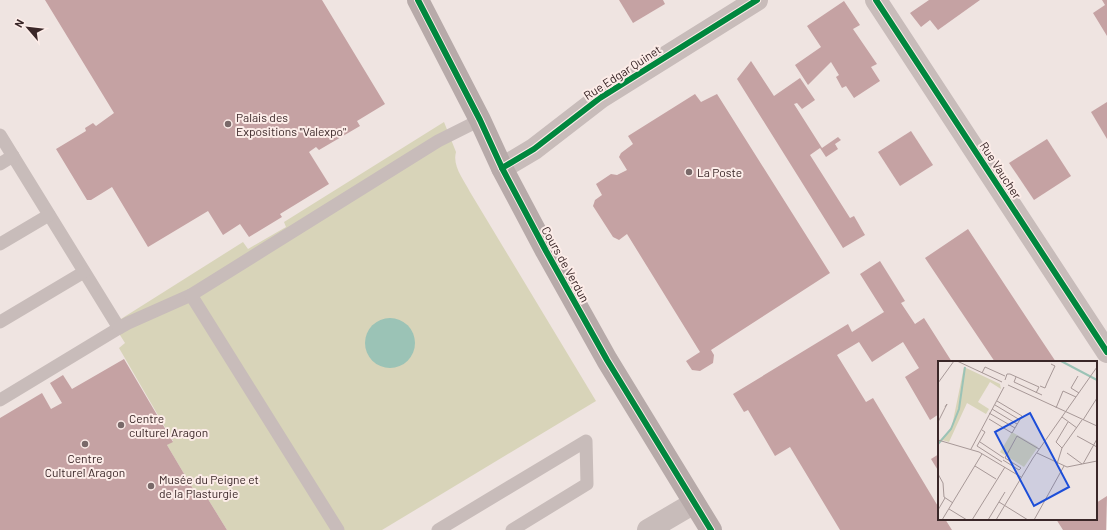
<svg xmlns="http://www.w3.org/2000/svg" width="1107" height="530" viewBox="0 0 1107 530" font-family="Barlow,sans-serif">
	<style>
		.green { fill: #d8d4b9 }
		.water { fill: #9bc3b6 }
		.building { fill: #c5a2a3 }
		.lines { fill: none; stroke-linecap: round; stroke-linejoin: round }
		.service { stroke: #c8bcba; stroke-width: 13 }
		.minor { stroke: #c8bcba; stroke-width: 22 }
		.primary { stroke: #b7aaa9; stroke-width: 22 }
		.cycleway-casing { stroke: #fcece8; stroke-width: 8 }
		.cycleway { stroke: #00873e; stroke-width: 6 }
		.poi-dot { fill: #796969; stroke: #fcece8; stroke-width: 1.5 }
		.labels { text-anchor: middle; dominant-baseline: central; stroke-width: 4; stroke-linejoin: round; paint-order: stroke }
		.street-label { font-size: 12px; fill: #3a2728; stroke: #fcece8 }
		.poi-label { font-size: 12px; fill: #3a2728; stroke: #fcece8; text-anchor: start }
		.inset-river { fill: none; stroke: #9bc3b6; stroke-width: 2 }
		.inset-road { fill: none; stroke: #a79897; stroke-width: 1 }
		.view { fill: #1d4ed8; fill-opacity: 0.15; stroke: #1d4ed8; stroke-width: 2 }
		.inset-edge { fill: none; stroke: #3a2728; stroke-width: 2 }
	</style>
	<rect width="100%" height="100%" fill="#efe4e1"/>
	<!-- green -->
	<path class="green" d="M444,122L456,152C452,166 464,180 470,192L596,401L382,530H227L203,491L196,494L167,445L173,441L119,348L125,343L113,324L243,242L248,249L286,227L284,222Z"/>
	<!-- water -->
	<circle class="water" cx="390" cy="343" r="25"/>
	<!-- building -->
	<g class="building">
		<polygon points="45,0 322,0 385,104 357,121 360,126 319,150 316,147 309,152 329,184 280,214 282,217 249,237 240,224 223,235 208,211 148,247 112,187 91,200 87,200 56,149 86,131 85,128 93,123 96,126 114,113"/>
		<polygon points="619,0 663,0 665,4 633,23"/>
		<polygon points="929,0 980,0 938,30 930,20 921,27 910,13"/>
		<polygon points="1102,0 1107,0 1107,36 1093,13 1105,5"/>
		<polygon points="844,1 860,25 853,29 877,64 871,67 880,81 854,98 846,86 842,88 836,77 839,75 831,62 808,85 795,65 821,47 807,26"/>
		<polygon points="751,61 774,96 800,78 815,100 802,109 797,103 794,104 822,148 838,137 841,140 835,144 838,149 826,157 820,148 810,155 850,218 854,216 865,235 843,248 737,79"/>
		<polygon points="695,94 701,102 717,94 830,273 711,350 714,355 713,363 700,371 692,370 686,361 700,352 627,234 619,240 613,237 593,206 595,200 602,195 596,184 611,174 617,175 627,170 619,157 621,153 633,144 628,136"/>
		<polygon points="1107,102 1107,139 1091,112"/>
		<polygon points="911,131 933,165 900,186 878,152"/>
		<polygon points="1047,139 1071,176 1034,200 1009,163"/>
		<polygon points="968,229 1038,335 1056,362 995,362 925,258"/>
		<polygon points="880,261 905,301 901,303 915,324 924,318 952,362 939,362 939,414 930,420 905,377 919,368 903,342 872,362 859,342 837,355 866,402 873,398 939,508 939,519 945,519 952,530 840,530 790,447 775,456 748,410 744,412 733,394 848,324 852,332 884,312 860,274"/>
		<polygon points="124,359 173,442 167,445 196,494 203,491 227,530 0,530 0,418 42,393 51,409 62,403 50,383 63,375 72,389"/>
		<polygon points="939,454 939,472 931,459"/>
		<polygon points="1107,496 1106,530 1063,530 1056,519 1096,519 1096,503"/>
	</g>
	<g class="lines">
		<!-- service -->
		<g class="service">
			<polyline points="0,135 119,328 0,400"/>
			<polyline points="0,164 13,156"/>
			<polyline points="0,244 49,215"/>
			<polyline points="0,322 84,272"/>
			<polyline points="119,328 128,323 191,295"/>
			<polyline points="338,530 191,295 438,141 480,120"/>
			<polyline points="438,530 586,441 587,484 512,530"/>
		</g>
		<!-- minor -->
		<g class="minor">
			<polyline points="876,0 1107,352"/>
			<polyline points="502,168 534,149 600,98 757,0"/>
			<polyline points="648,530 694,503"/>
		</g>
		<!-- primary -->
		<polyline class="primary" points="418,0 480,120 502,168 546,251 607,360 711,530"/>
		<!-- cycleway casing -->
		<g class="cycleway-casing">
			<g id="cycleway">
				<polyline points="418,0 480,120 502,168 546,251 607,360 711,530"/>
				<polyline points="876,0 1107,352"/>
				<polyline points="502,168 534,149 600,98 757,0"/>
			</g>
		</g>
		<!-- cycleway -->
		<use href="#cycleway" class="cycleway"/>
	</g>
	<!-- markers -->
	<g class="poi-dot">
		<circle cx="228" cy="124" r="4"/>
		<circle cx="689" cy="172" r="4"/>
		<circle cx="121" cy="425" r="4"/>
		<circle cx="85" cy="444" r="4"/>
		<circle cx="151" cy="486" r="4"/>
	</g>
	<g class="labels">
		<!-- street labels -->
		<g class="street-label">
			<text transform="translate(622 72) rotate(-33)">Rue Edgar Quinet</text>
			<text transform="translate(1001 170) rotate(57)">Rue Vaucher</text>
			<text transform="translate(566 264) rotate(61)">Cours de Verdun</text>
		</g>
		<!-- poi labels -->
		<g class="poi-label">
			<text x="236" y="117">Palais des<tspan x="236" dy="14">Expositions "Valexpo"</tspan></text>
			<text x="697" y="172">La Poste</text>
			<text x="129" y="418">Centre<tspan x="129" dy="14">culturel Aragon</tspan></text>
			<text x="85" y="458" text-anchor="middle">Centre<tspan x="85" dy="14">Culturel Aragon</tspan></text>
			<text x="159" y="479">Musée du Peigne et<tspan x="159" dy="14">de la Plasturgie</tspan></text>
		</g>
	</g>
	<!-- overview -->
	<g transform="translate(938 361)">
		<rect width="159" height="159" fill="#efe4e1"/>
		<path d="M26,6L62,23L63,28L52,21L40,41L51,48L48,53L29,42L11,81L4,79L14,65ZM74,71L100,86L86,106L62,91Z" fill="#d8d4b9"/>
		<path class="inset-river" d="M123,0L159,19M0,83L13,68L21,48L27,6"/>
		<path class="inset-road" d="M19,0L64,21M44,12L47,6L67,15M140,15L133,27L141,32M78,16L76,21L104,34M67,19L69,13H72L101,26L98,32M0,22L16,0M70,24L159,65M102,25L107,27L109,22L117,5L113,3M57,44L82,59M118,47L125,30L138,36M54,48L79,63M51,52L77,67M124,56L139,67M51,58L74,72L84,55L59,40M145,59L159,37M0,61L9,43L7,46M44,69L47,71L39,85L64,101M139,75L159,86M0,79L41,91L83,116M42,81L66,97M124,87L118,81L130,61M33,88L66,26M99,92L129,106L159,100M129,92L144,103M65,99L81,109L83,107L67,97L79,75L101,88M119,103L124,87L144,59M145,103L159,78M37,105L58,118M0,113L5,122L6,136L15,142M61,141L90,159M11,148L29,159M0,149L7,137M4,159L44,93M34,159L67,106M50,159L67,131M58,159L95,97L159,6M96,159L126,105"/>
		<path class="view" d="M92,52L131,126L96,145L57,71Z"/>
		<rect width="159" height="159" class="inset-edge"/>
	</g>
	<!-- north arrow -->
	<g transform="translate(28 28) rotate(298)" stroke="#fcece8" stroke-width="3" paint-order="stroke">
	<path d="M0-3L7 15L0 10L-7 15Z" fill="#3a2728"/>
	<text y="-6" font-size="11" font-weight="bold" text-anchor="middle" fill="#3a2728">N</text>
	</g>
</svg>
